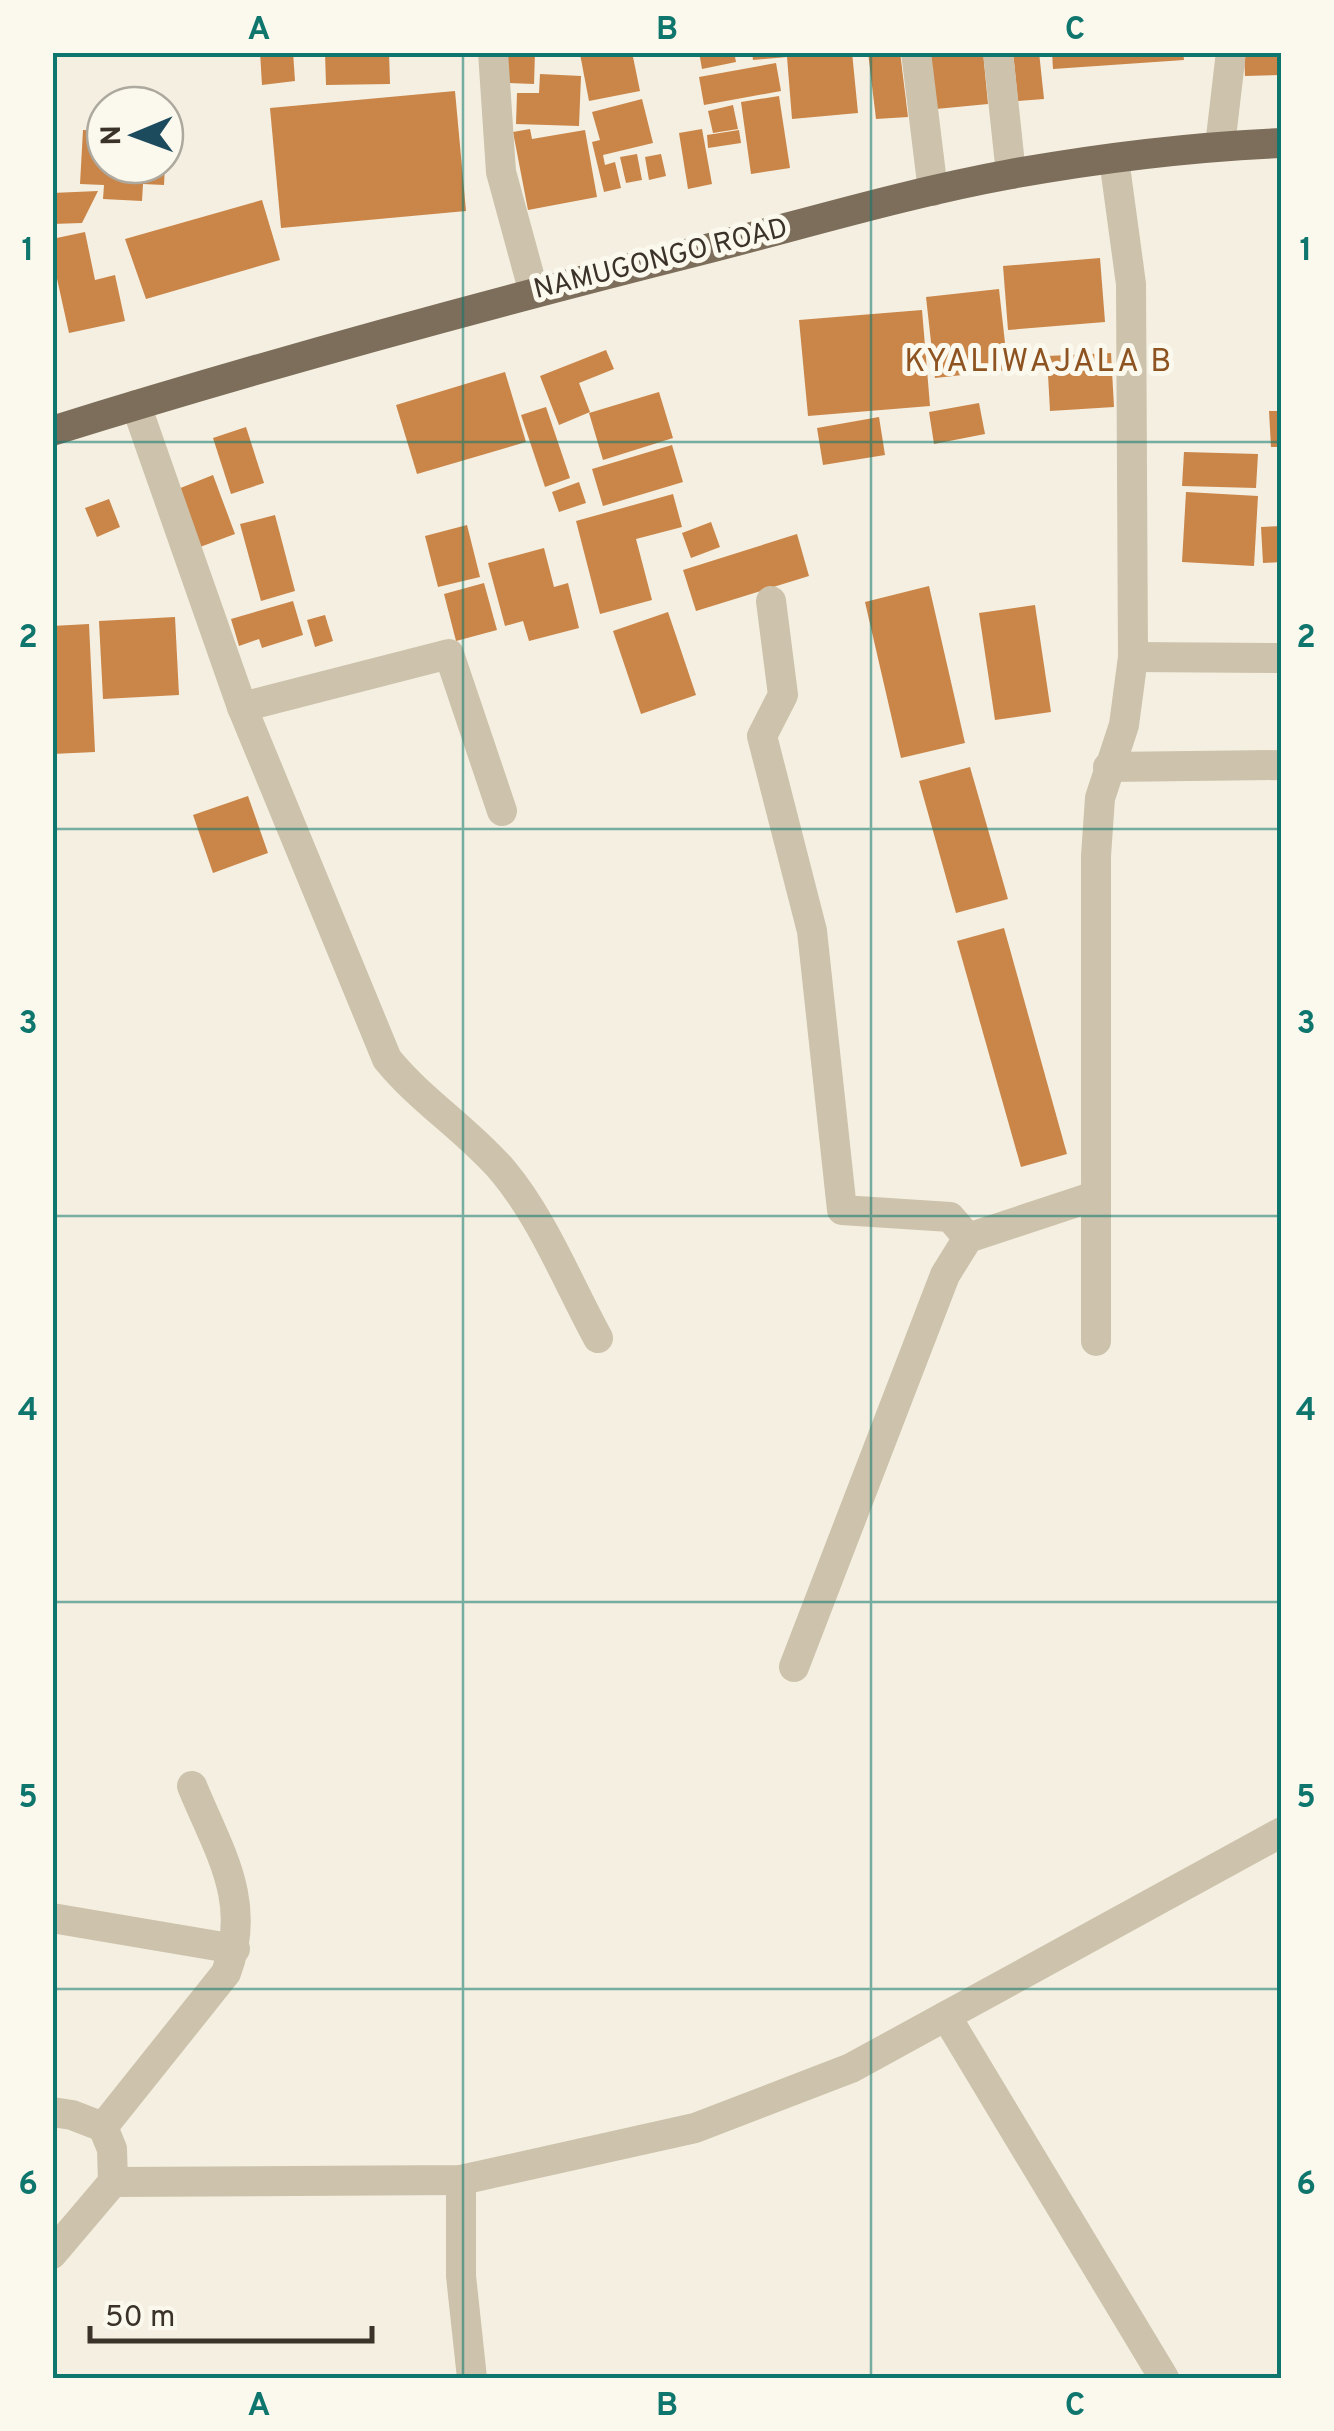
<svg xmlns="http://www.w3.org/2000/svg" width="1334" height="2431" viewBox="0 0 1334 2431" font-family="Overpass,sans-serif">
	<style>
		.building { fill: #ca8548 }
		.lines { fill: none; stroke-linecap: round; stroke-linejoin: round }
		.minor { stroke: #cdc2ab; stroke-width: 30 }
		.major { stroke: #7d6e5b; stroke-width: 30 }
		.grid { fill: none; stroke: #0f766e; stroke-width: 2.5; stroke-opacity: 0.55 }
		.labels { text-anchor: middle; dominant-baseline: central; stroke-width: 10; stroke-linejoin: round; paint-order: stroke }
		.street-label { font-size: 28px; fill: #3b332a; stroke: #fbf8ed }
		.quarter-label { font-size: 32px; letter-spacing: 2.5px; fill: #8d5320; stroke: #fbf8ed }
		.neatline { fill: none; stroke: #0f766e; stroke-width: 4 }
		.grid-label { font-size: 32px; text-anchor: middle; font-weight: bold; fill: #0f766e }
	</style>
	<rect width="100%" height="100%" fill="#f4efe0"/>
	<!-- building -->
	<g class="building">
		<polygon points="260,52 293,52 295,81 262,85"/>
		<polygon points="325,52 389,52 390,84 326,85"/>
		<polygon points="506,52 535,52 534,84 505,83"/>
		<polygon points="591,52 632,52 640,91 589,101 580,54"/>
		<polygon points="699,52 734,52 736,62 702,69"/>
		<polygon points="752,52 852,52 858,113 792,119 787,57 753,60"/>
		<polygon points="868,52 900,52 908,117 876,119"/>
		<polygon points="930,52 983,52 988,104 936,109"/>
		<polygon points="1013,52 1039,52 1044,99 1018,101"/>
		<polygon points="1052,52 1183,52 1184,60 1053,69"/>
		<polygon points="1244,52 1282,52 1282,75 1245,76"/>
		<polygon points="776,63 781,91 704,105 699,77"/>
		<polygon points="540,74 581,76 579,126 516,124 517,93 539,93"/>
		<polygon points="455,91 466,211 281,228 270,108"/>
		<polygon points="779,96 790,168 751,174 741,102"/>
		<polygon points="642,99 653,143 603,155 605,165 615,162 621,188 604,192 592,142 600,140 592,112"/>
		<polygon points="733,105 738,129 713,133 708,111"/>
		<polygon points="530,129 532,139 585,130 597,197 528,210 513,132"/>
		<polygon points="702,129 712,184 688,189 679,133"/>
		<polygon points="83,130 105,131 105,165 165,165 164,185 143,184 142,201 103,199 104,185 80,184"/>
		<polygon points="739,130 741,143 708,148 707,135"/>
		<polygon points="637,154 642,180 626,183 620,157"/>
		<polygon points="661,154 666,176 649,180 645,157"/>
		<polygon points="98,191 82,223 52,224 52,193"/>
		<polygon points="262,200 280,260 146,299 125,239"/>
		<polygon points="85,232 95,280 115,275 125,321 69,333 52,256 52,239"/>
		<polygon points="1100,258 1105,322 1008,330 1003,266"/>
		<polygon points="999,289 1008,370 935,378 926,297"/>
		<polygon points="922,310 930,406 808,416 799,320"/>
		<polygon points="606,350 614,369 579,383 590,412 559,425 540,376"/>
		<polygon points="1111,353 1114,407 1050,411 1047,356"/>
		<polygon points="505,372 526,442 417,474 396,405"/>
		<polygon points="659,392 673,438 603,460 589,413"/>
		<polygon points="979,403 985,434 934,444 929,412"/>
		<polygon points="546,407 570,478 545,487 521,415"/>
		<polygon points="1269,411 1282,411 1282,447 1271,447"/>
		<polygon points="879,417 885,455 823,465 817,428"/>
		<polygon points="246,427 264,483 231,494 213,438"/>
		<polygon points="672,445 683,482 603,506 592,469"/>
		<polygon points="1184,452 1258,454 1256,488 1182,486"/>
		<polygon points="213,475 235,534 200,547 178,489"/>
		<polygon points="579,482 586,503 559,512 552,492"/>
		<polygon points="1186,492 1258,496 1254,566 1182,562"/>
		<polygon points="673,494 682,527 636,539 652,600 600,614 576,521"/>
		<polygon points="109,499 120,527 97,537 85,508"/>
		<polygon points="275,515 295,591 261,601 240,524"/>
		<polygon points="711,522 720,547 691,558 682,533"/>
		<polygon points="467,525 480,577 438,587 425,536"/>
		<polygon points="1282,526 1282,562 1263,563 1261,527"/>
		<polygon points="797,534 809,576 696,611 683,570"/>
		<polygon points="544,548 554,587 568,583 579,628 529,641 523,621 505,626 488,563"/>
		<polygon points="484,583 497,630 456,641 444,594"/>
		<polygon points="929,586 965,743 901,758 865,602"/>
		<polygon points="293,601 303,635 262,648 259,639 239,646 231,619"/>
		<polygon points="1035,605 1051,712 995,720 979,613"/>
		<polygon points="668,612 696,695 641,714 613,631"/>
		<polygon points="325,615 333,641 315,647 307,620"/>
		<polygon points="175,617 179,695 103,699 99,621"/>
		<polygon points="89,624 95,752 52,754 52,626"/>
		<polygon points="970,767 1008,899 956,913 919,781"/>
		<polygon points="248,796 268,853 213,873 193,815"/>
		<polygon points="1004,928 1067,1154 1021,1167 957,941"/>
	</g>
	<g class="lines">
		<!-- minor -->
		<g class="minor">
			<polyline points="493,52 501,172 534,293"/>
			<polyline points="916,52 933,191"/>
			<polyline points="998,52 1011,174"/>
			<polyline points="1220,146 1231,52"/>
			<path d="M136,405L242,707L387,1059C421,1101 468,1130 503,1171C543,1219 568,1283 598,1338"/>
			<polyline points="771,601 783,695 762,736 812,931 842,1210 950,1217 968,1238"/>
			<polyline points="1133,657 1282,658"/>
			<polyline points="242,707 449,654 502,811"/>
			<polyline points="1108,767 1282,765"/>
			<polyline points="1096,1341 1096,856 1100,798 1124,725 1133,657 1131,284 1114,159"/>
			<polyline points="794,1667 945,1275 968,1238 1095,1196"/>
			<polyline points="52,1918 235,1949"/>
			<polyline points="946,2016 1164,2378"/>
			<polyline points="52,2112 72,2115 103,2127 112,2149 113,2182"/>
			<path d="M103,2127L226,1973C253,1901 219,1852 192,1786"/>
			<polyline points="461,2180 461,2276 472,2378"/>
			<polyline points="52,2254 113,2182 461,2180 695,2128 851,2068 1282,1832"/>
		</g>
		<!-- major -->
		<path class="major" d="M52,431C267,364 484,305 702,250C804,224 907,193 1011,174C1100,158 1191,147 1282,143"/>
	</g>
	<!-- grid -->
	<path class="grid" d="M463,52V2378M871,52V2378M52,442H1282M52,829H1282M52,1216H1282M52,1602H1282M52,1989H1282"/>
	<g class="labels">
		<!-- street labels -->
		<g class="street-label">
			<text transform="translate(661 260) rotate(-14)">NAMUGONGO ROAD</text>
		</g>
		<!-- quarter labels -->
		<g class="quarter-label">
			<text x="1039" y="363">KYALIWAJALA B</text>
		</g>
	</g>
	<!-- border -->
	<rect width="1334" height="2431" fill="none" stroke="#fbf8ed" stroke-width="110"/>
	<!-- north arrow -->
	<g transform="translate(135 135) rotate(269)"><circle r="48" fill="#fbf8ed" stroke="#aea99f" stroke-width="2.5"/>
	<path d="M0-8L18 38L0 25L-18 38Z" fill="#1d4b5e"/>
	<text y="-15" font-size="28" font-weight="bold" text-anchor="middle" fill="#3b332a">N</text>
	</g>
	<!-- scale -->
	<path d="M90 2326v15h282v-15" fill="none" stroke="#3b332a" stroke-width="5"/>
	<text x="105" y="2326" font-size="30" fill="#3b332a" stroke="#fbf8ed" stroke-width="8" paint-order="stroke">50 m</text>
	<rect x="55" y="55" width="1224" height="2321" class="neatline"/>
	<g class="grid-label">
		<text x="259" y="39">A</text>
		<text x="667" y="39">B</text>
		<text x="1075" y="39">C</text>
		<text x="28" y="260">1</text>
		<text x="1306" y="260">1</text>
		<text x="28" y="647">2</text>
		<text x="1306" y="647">2</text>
		<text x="28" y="1033">3</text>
		<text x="1306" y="1033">3</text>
		<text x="28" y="1420">4</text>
		<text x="1306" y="1420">4</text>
		<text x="28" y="1807">5</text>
		<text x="1306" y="1807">5</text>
		<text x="28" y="2194">6</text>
		<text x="1306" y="2194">6</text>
		<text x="259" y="2415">A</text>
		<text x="667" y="2415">B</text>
		<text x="1075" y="2415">C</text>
	</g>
</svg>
